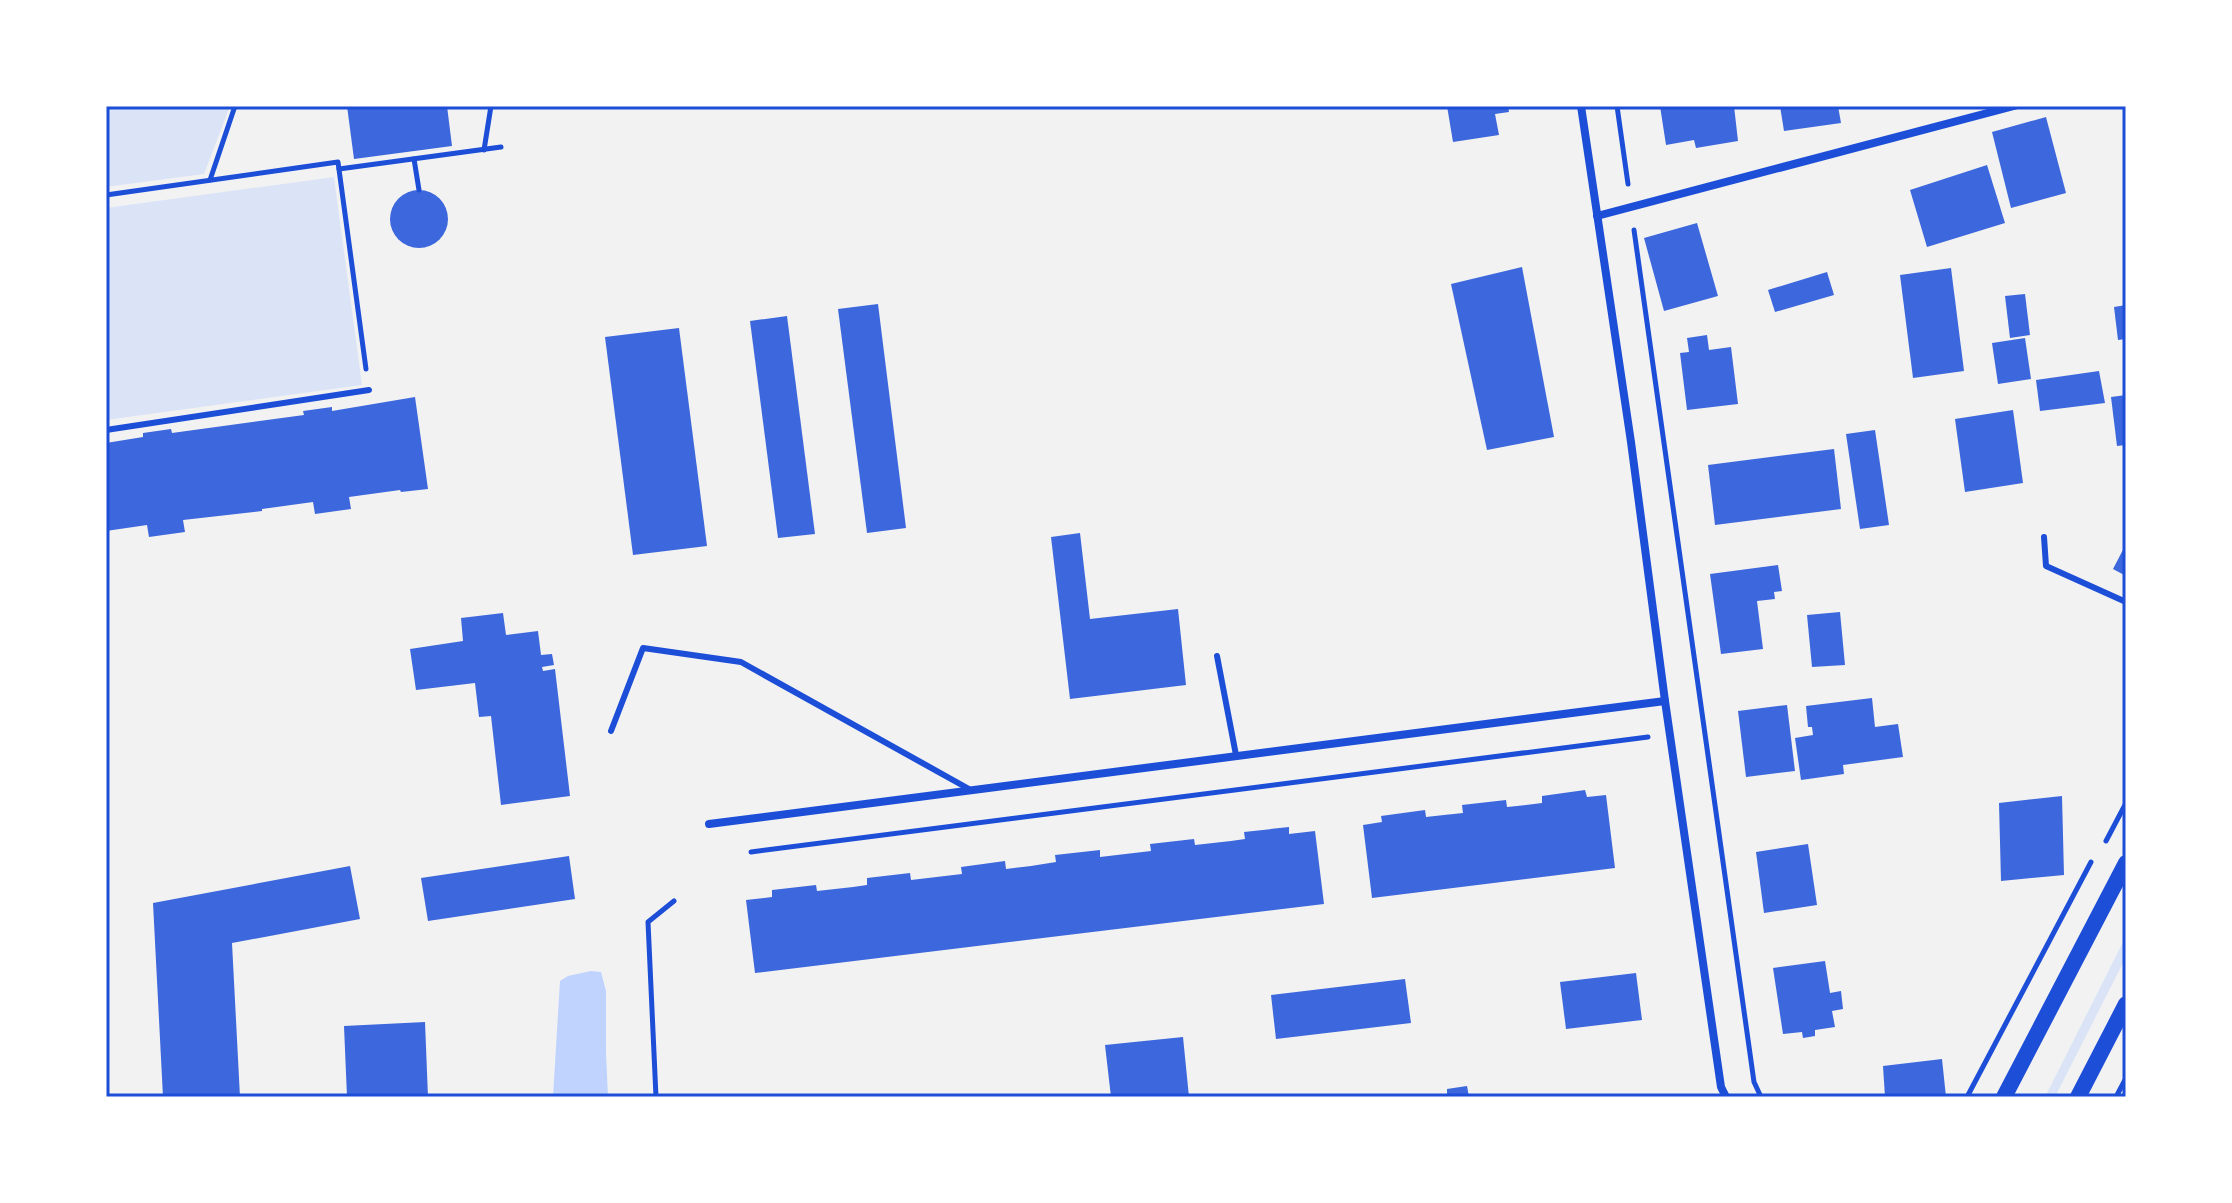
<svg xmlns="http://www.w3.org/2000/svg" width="2232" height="1203" viewBox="0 0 2232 1203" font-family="'Varela Round',sans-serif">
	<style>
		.green { fill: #dbe4f7 }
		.water { fill: #bfd3fe }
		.building { fill: #3d67dc }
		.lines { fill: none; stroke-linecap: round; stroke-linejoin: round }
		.path { stroke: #1d4ed8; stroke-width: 5 }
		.service { stroke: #1d4ed8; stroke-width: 6 }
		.minor { stroke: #1d4ed8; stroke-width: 8 }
		.secondary { stroke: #1d4ed8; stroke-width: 16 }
		.neatline { fill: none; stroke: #1d4ed8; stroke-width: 3 }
	</style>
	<rect width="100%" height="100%" fill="#f2f2f2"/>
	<!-- green -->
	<g class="green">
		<polygon points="106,106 230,106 204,174 106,187"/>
		<polygon points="334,177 362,385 106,420 106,208"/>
		<polygon points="2126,936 2126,957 2055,1097 2045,1097"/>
	</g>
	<!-- water -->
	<polygon class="water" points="591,971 601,972 606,991 606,1053 608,1097 553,1097 560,981 568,976"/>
	<!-- building -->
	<g class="building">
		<polygon points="347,106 447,106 452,146 354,159"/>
		<polygon points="1447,106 1508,106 1509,112 1495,114 1499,135 1453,142"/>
		<polygon points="1660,106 1734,106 1738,141 1696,148 1694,140 1666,145"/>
		<polygon points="1780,106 1838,106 1841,123 1784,131"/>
		<polygon points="2046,117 2066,193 2011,208 1992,132"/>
		<polygon points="1987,165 2005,223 1927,247 1910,190"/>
		<circle cx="419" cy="219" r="29"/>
		<polygon points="1697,223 1718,296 1664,311 1644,238"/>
		<polygon points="1522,267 1554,437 1487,450 1451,284"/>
		<polygon points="1951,268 1964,371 1913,378 1900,275"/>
		<polygon points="1827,272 1834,295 1775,312 1768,290"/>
		<polygon points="2025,294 2030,335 2010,338 2005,296"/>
		<polygon points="878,304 906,528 867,533 838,309"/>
		<polygon points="2126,305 2126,339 2118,340 2114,307"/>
		<polygon points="787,316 815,534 778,538 750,321"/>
		<polygon points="679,328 707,546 633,555 605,337"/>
		<polygon points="1707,335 1709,350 1731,347 1738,404 1687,410 1680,353 1689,352 1687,338"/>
		<polygon points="2025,338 2031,379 1998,384 1992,343"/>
		<polygon points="2099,371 2105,403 2040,411 2036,380"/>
		<polygon points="2126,395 2126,445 2117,446 2111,397"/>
		<polygon points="415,397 428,489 401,492 400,490 349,497 351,509 315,514 313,502 262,509 262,511 183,520 185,532 149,537 147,525 106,531 106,443 143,437 143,433 171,429 172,433 304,415 303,411 332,407 332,411"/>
		<polygon points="2013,410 2023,483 1965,492 1955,419"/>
		<polygon points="1875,430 1889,525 1860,529 1846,434"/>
		<polygon points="1834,449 1841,509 1715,525 1708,465"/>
		<polygon points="1080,533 1090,619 1178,609 1186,685 1070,699 1051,537"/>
		<polygon points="2126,544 2126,576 2113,569"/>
		<polygon points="1778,565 1782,591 1774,592 1775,599 1757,601 1763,649 1721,654 1710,574"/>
		<polygon points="1840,612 1845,665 1812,667 1807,615"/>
		<polygon points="503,613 506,635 538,631 541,655 552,654 554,665 542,667 543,671 555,669 570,796 501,805 491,716 479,717 475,683 416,690 410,649 463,641 461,618"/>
		<polygon points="1872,698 1875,727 1898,724 1903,757 1843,765 1844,774 1801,780 1795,738 1813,735 1812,727 1808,727 1806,706"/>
		<polygon points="1787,705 1795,771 1746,777 1738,711"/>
		<polygon points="1585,790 1587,797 1606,795 1615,868 1372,898 1363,825 1382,822 1381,816 1425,810 1426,817 1444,815 1463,813 1462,805 1506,800 1507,807 1517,806 1542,803 1542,796"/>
		<polygon points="2062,796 2064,875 2001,881 1999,803"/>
		<polygon points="1289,827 1289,834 1315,831 1324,904 755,973 746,900 772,897 772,890 816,885 817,891 853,887 867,885 867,878 910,873 911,880 962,874 961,867 1005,861 1006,869 1031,866 1056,862 1055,855 1100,850 1100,857 1151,851 1150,844 1194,839 1195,845 1231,841 1245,839 1244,832"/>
		<polygon points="1808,844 1817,905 1764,913 1756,852"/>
		<polygon points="569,856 575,899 428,921 421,878"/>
		<polygon points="350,866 360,919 232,943 240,1097 163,1097 153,903"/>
		<polygon points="1825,961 1830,993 1841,991 1843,1009 1832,1011 1835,1027 1815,1030 1815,1036 1803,1038 1802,1032 1783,1034 1773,968"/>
		<polygon points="1636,973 1642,1020 1566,1029 1560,982"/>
		<polygon points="1405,979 1411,1023 1276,1039 1271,995"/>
		<polygon points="425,1022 428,1097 347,1097 344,1026"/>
		<polygon points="1183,1037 1189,1097 1111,1097 1105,1045"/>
		<polygon points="1942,1059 1946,1097 1885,1097 1883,1066"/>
		<polygon points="1467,1086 1469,1097 1447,1097 1447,1089"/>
	</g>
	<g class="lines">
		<!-- path -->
		<g class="path">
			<polyline points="1617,106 1628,184"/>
			<polyline points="484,150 491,106"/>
			<polyline points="414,159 419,190"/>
			<polyline points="339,169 501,147"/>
			<polyline points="210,180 235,106"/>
			<polyline points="106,195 338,162 366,369"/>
			<polyline points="1634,230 1754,1082 1761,1097"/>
			<polyline points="2106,841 2126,803"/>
			<polyline points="751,852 1648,737"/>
			<polyline points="656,1097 648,922 674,901"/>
			<polyline points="1967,1097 2091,862"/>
			<polyline points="2116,1097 2126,1078"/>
		</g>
		<!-- service -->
		<g class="service">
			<polyline points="106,430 369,390"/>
			<polyline points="2044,537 2046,566 2126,602"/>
			<polyline points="1217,656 1236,755"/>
			<polyline points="611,731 643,648 741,662 969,789"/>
		</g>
		<!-- minor -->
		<g class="minor">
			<polyline points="1581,106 1631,442 1665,701 1721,1087 1726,1097"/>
			<polyline points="1597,216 2014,106"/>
			<polyline points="709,824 1665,701"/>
		</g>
		<!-- secondary -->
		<g class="secondary">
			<polyline points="2004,1097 2126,863"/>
			<polyline points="2078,1097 2126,1004"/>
		</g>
	</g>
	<!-- border -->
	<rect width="2232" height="1203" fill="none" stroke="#ffffff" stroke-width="216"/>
	<rect x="108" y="108" width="2016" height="987" class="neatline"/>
</svg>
